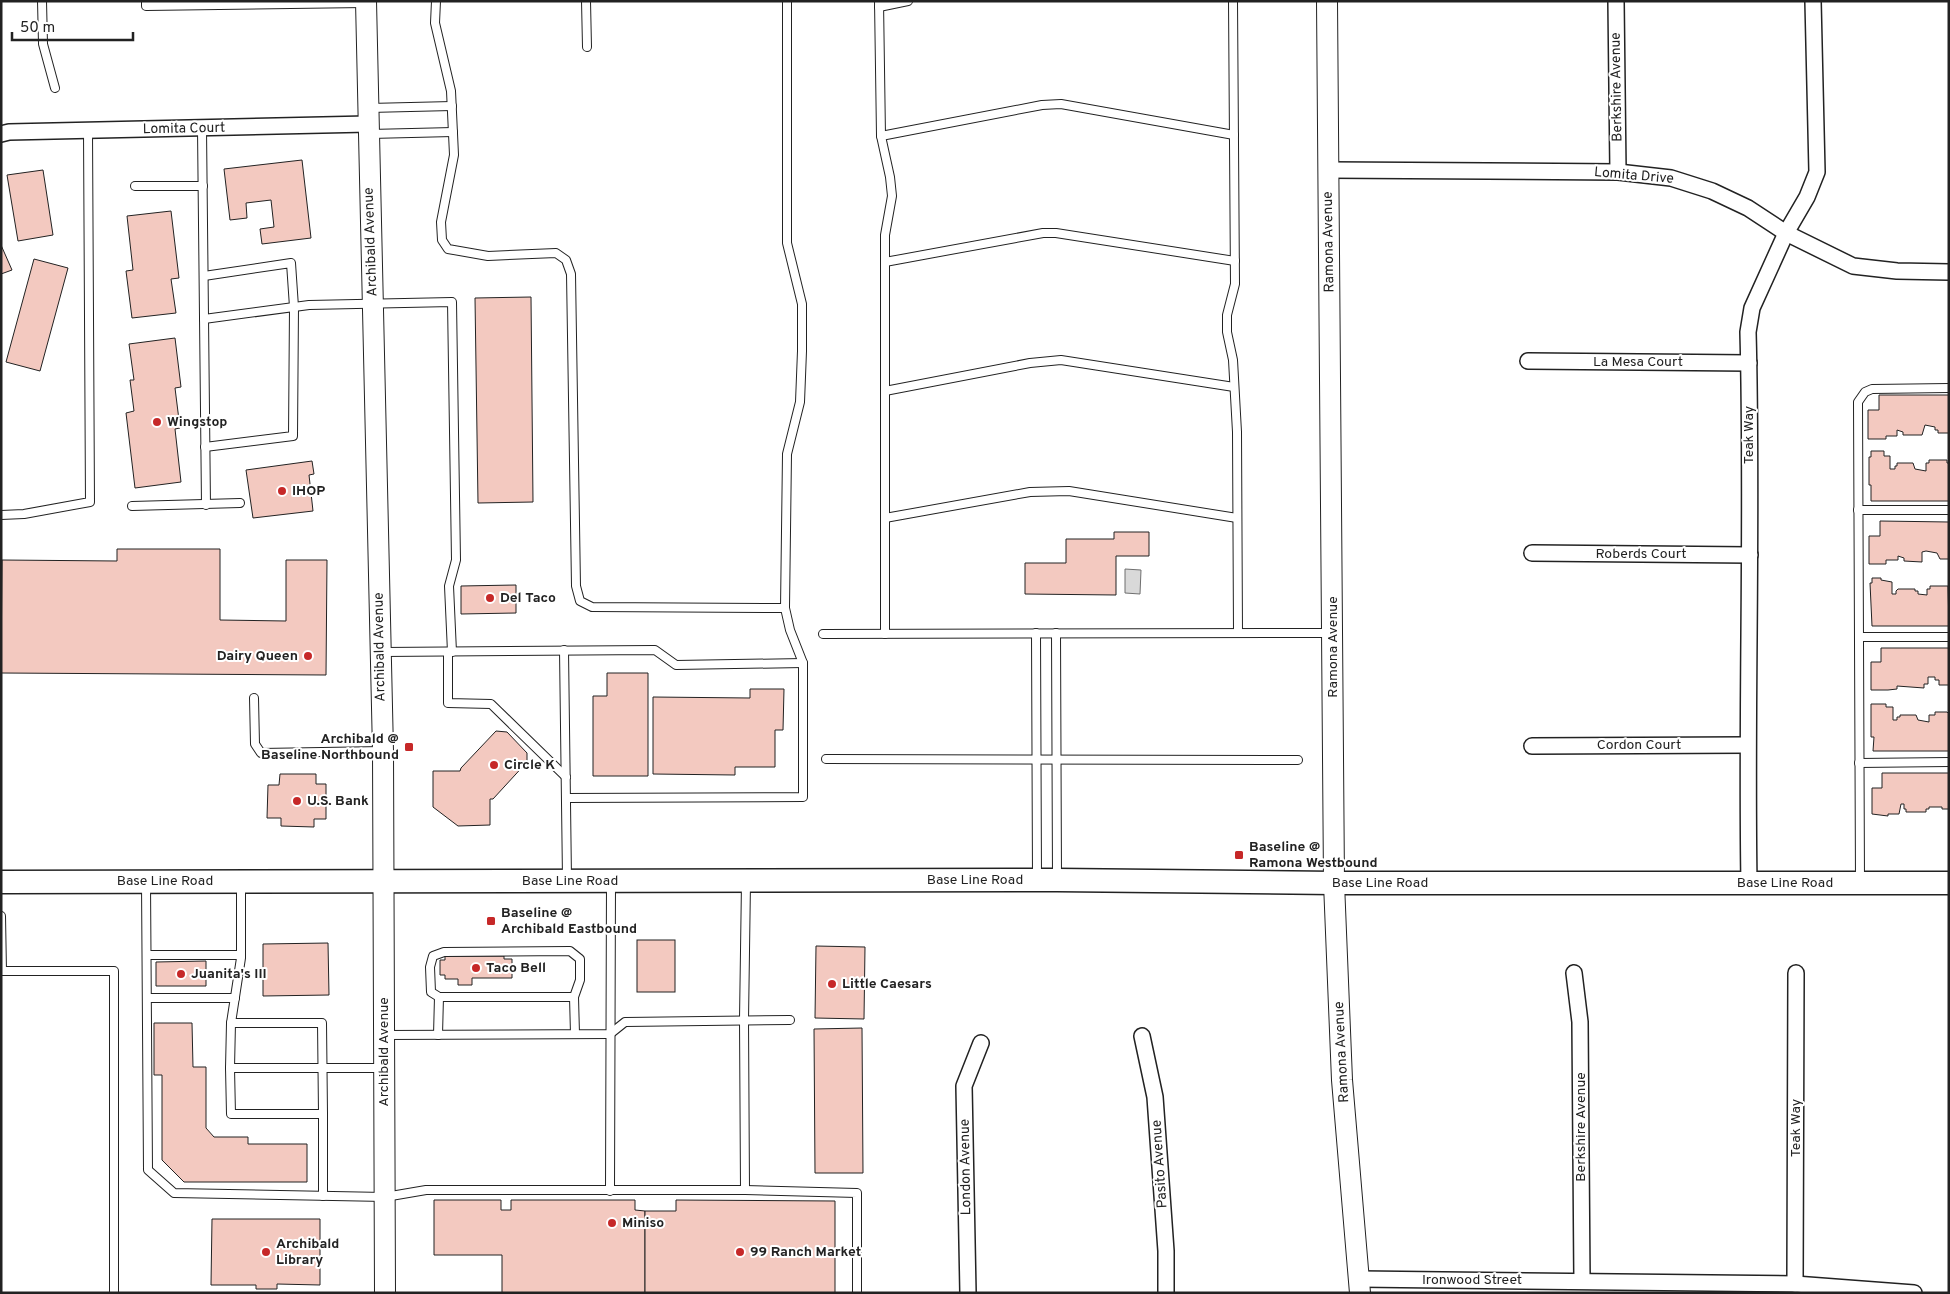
<svg xmlns="http://www.w3.org/2000/svg" width="1950" height="1294" viewBox="0 0 1950 1294" font-family="Overpass,sans-serif">
	<style>
		.water { fill: #d9d9d9; stroke: #6f6f6f }
		.building { fill: #f3c9c0; stroke: #222 }
		.lines { fill: none; stroke-linecap: round; stroke-linejoin: round }
		.lane-casing { stroke: #222; stroke-width: 10 }
		.street-casing { stroke: #222; stroke-width: 18 }
		.secondary-casing { stroke: #222; stroke-width: 22 }
		.primary-casing { stroke: #222; stroke-width: 25 }
		.lane { stroke: #fff; stroke-width: 8 }
		.street { stroke: #fff; stroke-width: 15 }
		.secondary { stroke: #fff; stroke-width: 20 }
		.primary { stroke: #fff; stroke-width: 22 }
		.poi-dot { fill: #c62828; stroke: #fff; stroke-width: 2 }
		.labels { text-anchor: middle; dominant-baseline: central; stroke-width: 4; stroke-linejoin: round; paint-order: stroke }
		.street-label { font-size: 14px; fill: #222; stroke: #fff }
		.poi-label { font-size: 14px; font-weight: bold; fill: #222; stroke: #fff; text-anchor: start }
	</style>
	<rect width="100%" height="100%" fill="#fff"/>
	<!-- water -->
	<polygon class="water" points="1125,569 1141,570 1140,594 1125,593"/>
	<!-- building -->
	<g class="building">
		<polygon points="302,160 311,238 262,244 260,229 274,227 271,200 246,203 247,218 230,220 224,169"/>
		<polygon points="43,170 53,235 18,241 7,175"/>
		<polygon points="171,211 179,278 171,279 176,313 132,318 126,271 133,270 127,216"/>
		<polygon points="1,245 12,270 1,274"/>
		<polygon points="34,259 68,268 40,371 6,362"/>
		<polygon points="531,297 533,502 478,503 475,298"/>
		<polygon points="175,338 181,387 175,388 180,428 175,429 181,482 135,488 126,413 134,411 130,380 134,380 129,344"/>
		<polygon points="1879,395 1949,395 1949,433 1938,433 1938,430 1935,430 1935,427 1925,425 1922,435 1903,435 1903,432 1897,430 1897,436 1886,436 1886,439 1868,439 1868,410 1879,410"/>
		<polygon points="1871,451 1884,451 1884,456 1890,456 1890,469 1895,469 1895,466 1897,466 1897,463 1913,463 1915,469 1926,471 1926,463 1929,463 1929,460 1947,460 1947,463 1949,463 1949,501 1871,501 1871,485 1869,485 1869,457 1871,457"/>
		<polygon points="312,461 314,474 309,475 313,511 253,518 246,470"/>
		<polygon points="1880,521 1949,522 1949,559 1940,559 1937,553 1926,551 1922,552 1922,562 1904,561 1904,558 1898,556 1898,560 1886,560 1886,564 1869,564 1869,536 1880,536"/>
		<polygon points="1114,532 1149,532 1149,556 1116,556 1116,595 1025,594 1025,563 1066,563 1066,539 1114,539"/>
		<polygon points="117,549 220,549 220,620 286,621 286,560 327,560 326,675 1,673 2,560 117,561"/>
		<polygon points="1872,578 1881,578 1881,580 1892,582 1892,594 1896,594 1896,591 1898,589 1915,589 1915,591 1918,591 1918,594 1927,595 1927,589 1930,589 1930,586 1948,586 1949,626 1872,626 1870,583 1872,583"/>
		<polygon points="516,585 516,613 461,614 461,586"/>
		<polygon points="1881,648 1949,648 1949,685 1939,685 1939,680 1935,680 1935,677 1928,677 1928,684 1924,684 1924,688 1897,686 1897,689 1888,690 1871,690 1871,662 1881,662"/>
		<polygon points="607,673 648,673 648,776 593,776 593,696 607,696"/>
		<polygon points="750,689 784,689 783,730 775,730 775,767 735,767 735,775 653,774 653,697 750,698"/>
		<polygon points="1871,704 1886,704 1886,707 1893,707 1893,720 1897,720 1897,717 1900,717 1900,715 1916,715 1918,720 1929,722 1929,715 1935,715 1935,712 1947,712 1949,714 1949,751 1873,751 1874,737 1871,737"/>
		<polygon points="496,731 507,732 527,753 527,762 493,799 490,799 490,825 458,826 433,807 433,771 460,771 461,768"/>
		<polygon points="1882,773 1949,773 1949,809 1942,809 1942,807 1929,807 1929,809 1926,809 1926,812 1906,812 1906,809 1904,809 1904,804 1901,804 1899,814 1888,814 1888,816 1872,814 1872,788 1882,788"/>
		<polygon points="280,774 316,774 316,784 326,784 326,819 314,819 314,827 281,826 281,818 267,818 268,785 279,785"/>
		<rect x="637" y="940" width="38" height="52"/>
		<polygon points="328,943 329,995 263,996 263,944"/>
		<polygon points="816,946 865,947 864,1019 815,1018"/>
		<polygon points="445,956 504,956 504,959 512,959 512,978 472,978 472,985 458,985 458,979 445,979 445,975 440,975 440,960 445,960"/>
		<polygon points="206,961 206,986 156,986 156,962"/>
		<polygon points="154,1023 192,1023 193,1067 206,1067 206,1128 214,1137 248,1137 248,1144 307,1144 307,1182 184,1182 162,1160 162,1075 154,1075"/>
		<polygon points="862,1028 863,1173 815,1173 814,1029"/>
		<polygon points="434,1200 501,1200 501,1210 511,1210 511,1200 635,1200 635,1210 645,1211 645,1293 502,1293 502,1255 434,1255"/>
		<polygon points="676,1200 835,1201 835,1293 645,1293 645,1211 676,1211"/>
		<polygon points="212,1219 320,1219 320,1285 277,1284 277,1289 256,1289 256,1285 211,1285"/>
	</g>
	<g class="lines">
		<!-- lane casing -->
		<g class="lane-casing">
			<g id="lane">
				<polyline points="42,1 43,44 55,88"/>
				<polyline points="146,1 146,6 365,3"/>
				<polyline points="436,1 435,23 451,91 454,155 441,222 442,240 448,249 488,256 556,253 566,260 571,274 576,586 580,601 592,607 785,608"/>
				<polyline points="586,1 587,47"/>
				<polyline points="879,1 881,136 890,177 892,196 885,235 885,634"/>
				<polyline points="1233,1 1235,284 1227,315 1227,332 1233,360 1237,432 1238,633"/>
				<polyline points="879,7 908,1"/>
				<polyline points="369,108 452,106"/>
				<polyline points="202,129 206,505"/>
				<polyline points="370,134 453,132"/>
				<polyline points="881,136 1042,105 1061,104 1234,135"/>
				<polyline points="135,186 203,186"/>
				<polyline points="885,262 1043,233 1056,233 1235,261"/>
				<polyline points="204,276 291,263 294,307 293,436 205,447"/>
				<polyline points="204,319 309,305 452,302 456,560 449,586 452,652"/>
				<polyline points="885,391 1030,363 1061,360 1234,387"/>
				<polyline points="132,506 240,503"/>
				<polyline points="1858,510 1949,510"/>
				<polyline points="1,515 24,514 90,502 88,131"/>
				<polyline points="885,518 1030,492 1069,491 1237,518"/>
				<polyline points="1036,633 1037,878"/>
				<polyline points="1056,633 1057,878"/>
				<polyline points="823,634 1331,633"/>
				<polyline points="1859,637 1949,637"/>
				<polyline points="564,650 567,879"/>
				<polyline points="383,652 655,650 676,665 803,663"/>
				<polyline points="448,652 448,703 491,704 566,777"/>
				<polyline points="254,698 255,744 261,753 383,751"/>
				<polyline points="826,759 1298,760"/>
				<polyline points="1859,763 1949,762"/>
				<polyline points="566,798 803,797 803,663 790,630 785,608 787,454 800,402 802,351 802,304 787,243 787,1"/>
				<polyline points="1860,880 1858,402 1865,392 1872,389 1949,388"/>
				<polyline points="146,883 148,1170 174,1193 385,1197 426,1190 745,1190 857,1193 857,1293"/>
				<polyline points="241,883 241,958 231,1023 230,1068 384,1068"/>
				<polyline points="1,916 2,971"/>
				<polyline points="147,955 241,955"/>
				<polyline points="1,971 114,971 114,1293"/>
				<polyline points="439,997 431,992 430,967 433,956 444,952 570,951 580,959 580,980 574,997"/>
				<polyline points="147,998 235,998"/>
				<polyline points="231,1023 322,1023 323,1114"/>
				<polyline points="385,1035 610,1034 625,1022 790,1020"/>
				<polyline points="438,1035 439,997 574,997 575,1034"/>
				<polyline points="230,1068 231,1114 323,1114 323,1196"/>
				<polyline points="745,1190 744,1020 746,882"/>
				<polyline points="610,1191 611,883"/>
			</g>
		</g>
		<!-- street casing -->
		<g class="street-casing">
			<g id="street">
				<polyline points="1616,1 1618,172"/>
				<polyline points="1,134 9,132 368,124"/>
				<polyline points="1329,170 1618,172 1671,178 1712,191 1748,208 1786,233 1853,266 1897,271 1949,272"/>
				<polyline points="1528,361 1749,363"/>
				<polyline points="1532,553 1750,555"/>
				<polyline points="1532,746 1747,745"/>
				<path d="M1749,883C1746,700 1753,516 1748,332L1752,308L1786,233L1807,197L1817,172L1813,1"/>
				<polyline points="1574,973 1580,1022 1582,1281"/>
				<polyline points="1142,1036 1155,1097 1166,1251 1166,1293"/>
				<polyline points="1360,1279 1795,1284 1914,1293"/>
				<polyline points="1795,1284 1796,973"/>
				<polyline points="968,1293 964,1086 981,1043"/>
			</g>
		</g>
		<!-- secondary casing -->
		<g class="secondary-casing">
			<g id="secondary">
				<polyline points="366,1 383,751 385,1293"/>
				<polyline points="1327,1 1334,883 1342,1080 1360,1293"/>
			</g>
		</g>
		<!-- primary casing -->
		<g class="primary-casing">
			<polyline id="primary" points="1,882 1057,880 1334,883 1949,883"/>
		</g>
		<!-- lane -->
		<use href="#lane" class="lane"/>
		<!-- street -->
		<use href="#street" class="street"/>
		<!-- secondary -->
		<use href="#secondary" class="secondary"/>
		<!-- primary -->
		<use href="#primary" class="primary"/>
	</g>
	<!-- markers -->
	<g class="poi-dot">
		<circle cx="157" cy="422" r="5"/>
		<circle cx="282" cy="491" r="5"/>
		<circle cx="490" cy="598" r="5"/>
		<circle cx="308" cy="656" r="5"/>
		<rect x="404" y="742" width="10" height="10" rx="2.5"/>
		<circle cx="494" cy="765" r="5"/>
		<circle cx="297" cy="801" r="5"/>
		<rect x="1234" y="850" width="10" height="10" rx="2.5"/>
		<rect x="486" y="916" width="10" height="10" rx="2.5"/>
		<circle cx="476" cy="968" r="5"/>
		<circle cx="181" cy="974" r="5"/>
		<circle cx="832" cy="984" r="5"/>
		<circle cx="612" cy="1223" r="5"/>
		<circle cx="266" cy="1252" r="5"/>
		<circle cx="740" cy="1252" r="5"/>
	</g>
	<g class="labels">
		<!-- street labels -->
		<g class="street-label">
			<text transform="translate(1617 87) rotate(-91)">Berkshire Avenue</text>
			<text transform="translate(184 129) rotate(-1)">Lomita Court</text>
			<text transform="translate(1634 176) rotate(5)">Lomita Drive</text>
			<text transform="translate(371 242) rotate(-92)">Archibald Avenue</text>
			<text transform="translate(1329 242) rotate(-91)">Ramona Avenue</text>
			<text x="1638" y="362">La Mesa Court</text>
			<text transform="translate(1749 435) rotate(-90)">Teak Way</text>
			<text x="1641" y="554">Roberds Court</text>
			<text transform="translate(380 647) rotate(-91)">Archibald Avenue</text>
			<text transform="translate(1333 647) rotate(-90)">Ramona Avenue</text>
			<text x="1639" y="745">Cordon Court</text>
			<text x="975" y="880">Base Line Road</text>
			<text x="165" y="881">Base Line Road</text>
			<text x="570" y="881">Base Line Road</text>
			<text x="1380" y="883">Base Line Road</text>
			<text x="1785" y="883">Base Line Road</text>
			<text transform="translate(384 1052) rotate(-90)">Archibald Avenue</text>
			<text transform="translate(1342 1052) rotate(-93)">Ramona Avenue</text>
			<text transform="translate(1581 1127) rotate(-90)">Berkshire Avenue</text>
			<text transform="translate(1796 1128) rotate(-90)">Teak Way</text>
			<text transform="translate(1160 1164) rotate(-94)">Pasito Avenue</text>
			<text transform="translate(966 1167) rotate(-91)">London Avenue</text>
			<text x="1472" y="1280">Ironwood Street</text>
		</g>
		<!-- poi labels -->
		<g class="poi-label">
			<text x="167" y="422">Wingstop</text>
			<text x="292" y="491">IHOP</text>
			<text x="500" y="598">Del Taco</text>
			<text x="298" y="656" text-anchor="end">Dairy Queen</text>
			<text x="399" y="739" text-anchor="end">Archibald @<tspan x="399" dy="16">Baseline Northbound</tspan></text>
			<text x="504" y="765">Circle K</text>
			<text x="307" y="801">U.S. Bank</text>
			<text x="1249" y="847">Baseline @<tspan x="1249" dy="16">Ramona Westbound</tspan></text>
			<text x="501" y="913">Baseline @<tspan x="501" dy="16">Archibald Eastbound</tspan></text>
			<text x="486" y="968">Taco Bell</text>
			<text x="191" y="974">Juanita's III</text>
			<text x="842" y="984">Little Caesars</text>
			<text x="622" y="1223">Miniso</text>
			<text x="276" y="1244">Archibald<tspan x="276" dy="16">Library</tspan></text>
			<text x="750" y="1252">99 Ranch Market</text>
		</g>
	</g>
	<!-- border -->
	<rect width="1950" height="1294" fill="none" stroke="#222222" stroke-width="5"/>
	<!-- scale -->
	<path d="M12 32v8h121v-8" fill="none" stroke="#222222" stroke-width="2.5"/>
	<text x="20" y="32" font-size="15" fill="#222222" stroke="#ffffff" stroke-width="4" paint-order="stroke">50 m</text>
</svg>
